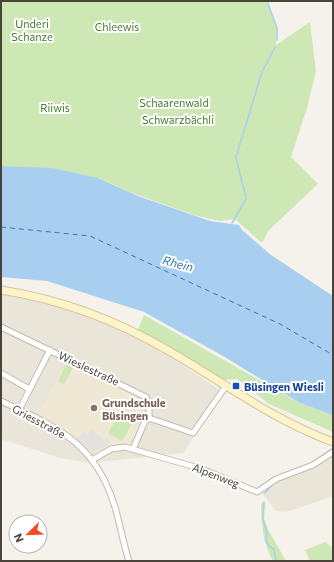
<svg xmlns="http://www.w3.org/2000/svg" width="334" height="562" viewBox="0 0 334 562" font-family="Commissioner,sans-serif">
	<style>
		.residential { fill: #e9e5d9 }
		.education { fill: #eee8d5 }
		.green { fill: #cee8b5 }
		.parking { fill: #e4e2df }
		.water { fill: #a9cff0 }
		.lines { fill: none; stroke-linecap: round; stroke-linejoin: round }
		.stream { stroke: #a9cff0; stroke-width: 1.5 }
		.ferry { stroke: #3277b4; stroke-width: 1; stroke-dasharray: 5 4; stroke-linecap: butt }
		.minor-casing { stroke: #c1bbad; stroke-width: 7 }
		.secondary-casing { stroke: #d4c79b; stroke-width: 9 }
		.minor { stroke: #fff; stroke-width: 5 }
		.secondary { stroke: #fef4cc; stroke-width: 7 }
		.transit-dot { fill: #1a4fb4; stroke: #fff; stroke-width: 1.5 }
		.education-dot { fill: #8d6e63; stroke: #fff; stroke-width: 1.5 }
		.labels { text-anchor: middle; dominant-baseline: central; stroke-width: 4; stroke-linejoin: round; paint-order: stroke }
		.park-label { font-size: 11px; fill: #467b2c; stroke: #fff }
		.street-label { font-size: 11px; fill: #494339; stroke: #fff }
		.transit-label { font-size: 11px; font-weight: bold; fill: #164399; stroke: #fff; text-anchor: start }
		.education-label { font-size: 11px; font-weight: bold; fill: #785e54; stroke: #fff; text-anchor: start }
		.water-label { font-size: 12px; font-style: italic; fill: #3277b4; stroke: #fff }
	</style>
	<rect width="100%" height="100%" fill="#f5f2eb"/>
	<!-- residential -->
	<g class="residential">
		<polygon points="1,285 111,319 222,391 184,453 90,463 60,458 1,439"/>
		<polygon points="333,456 333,496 287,512 276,511 262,493 276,482 322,463"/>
	</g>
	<!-- education -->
	<polygon class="education" points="67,361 147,401 147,414 130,445 116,444 94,456 62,430 37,416"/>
	<!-- green -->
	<g class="green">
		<polygon points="1,1 266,1 277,28 276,45 310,22 316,71 307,108 291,157 318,184 268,231 262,243 235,219 220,221 197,216 132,193 101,179 1,166"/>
		<polygon points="144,315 300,403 333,415 333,432 269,404 237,379 224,380 138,330"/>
		<polygon points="66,364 73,368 64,384 58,381"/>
		<polygon points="122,409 136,417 122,441 108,433"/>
		<path d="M261,503H265L264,519L269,531L286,561H273C263,543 261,523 261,503Z"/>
		<polygon points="325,542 333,548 333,561 310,561 305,550"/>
	</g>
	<!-- parking -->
	<polygon class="parking" points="92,430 104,440 106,438 110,442 103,449 101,447 94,454 77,439 84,431 88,434"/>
	<!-- water -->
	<polygon class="water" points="1,166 52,168 98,178 138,196 210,221 239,225 242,230 271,255 333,296 333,415 300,403 223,356 144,312 47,281 1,277"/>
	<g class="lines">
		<!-- stream -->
		<g class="stream">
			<polyline points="267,1 277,28 277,40"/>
			<polyline points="242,183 236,157 262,72 275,47"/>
			<polyline points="243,185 246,197"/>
			<polyline points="232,223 246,199"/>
			<polyline points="310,464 333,448"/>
			<polyline points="265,493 273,484"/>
			<polyline points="264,502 263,519 267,533 266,541 269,546 274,549 276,561"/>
		</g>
		<!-- ferry -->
		<polyline class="ferry" points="1,227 90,236 280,324 333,355"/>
		<!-- minor casing -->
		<g class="minor-casing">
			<g id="minor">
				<polyline points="1,327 146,397 149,404 149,418 145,421 133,449"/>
				<polyline points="1,373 29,389"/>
				<path d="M1,401C56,427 94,441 114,504C120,523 123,543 129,561"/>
				<polyline points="19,410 50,350"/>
				<polyline points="149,418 193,433 226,386"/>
				<polyline points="92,460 111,449 125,447 202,469 257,492 276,479 313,465 333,452"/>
			</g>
		</g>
		<!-- secondary casing -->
		<g class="secondary-casing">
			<path id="secondary" d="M1,290C59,299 118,321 169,351C223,382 273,420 333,442"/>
		</g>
		<!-- minor -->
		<use href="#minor" class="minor"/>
		<!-- secondary -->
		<use href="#secondary" class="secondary"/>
	</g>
	<!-- markers -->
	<rect class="transit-dot" x="232" y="382" width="8" height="8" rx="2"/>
	<circle class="education-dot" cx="94" cy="408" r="4"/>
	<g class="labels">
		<!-- park labels -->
		<g class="park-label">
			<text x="32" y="23">Underi<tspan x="32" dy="13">Schanze</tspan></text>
			<text x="117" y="26">Chleewis</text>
			<text x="174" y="102">Schaarenwald</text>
			<text x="55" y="107">Riiwis</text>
			<text x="178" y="119">Schwarzbächli</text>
		</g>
		<!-- street labels -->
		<g class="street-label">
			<text transform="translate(89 368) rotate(25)">Wieslestraße</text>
			<text transform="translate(39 421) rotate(28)">Griesstraße</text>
			<text transform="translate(216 475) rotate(21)">Alpenweg</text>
		</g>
		<!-- transit labels -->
		<g class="transit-label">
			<text x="244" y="386">Büsingen Wiesli</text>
		</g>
		<!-- education labels -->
		<g class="education-label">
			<text x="102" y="402">Grundschule<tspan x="102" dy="13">Büsingen</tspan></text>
		</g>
		<!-- water labels -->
		<g class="water-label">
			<text transform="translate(178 263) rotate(14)">Rhein</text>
		</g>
	</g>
	<!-- border -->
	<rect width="334" height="562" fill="none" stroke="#494339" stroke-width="4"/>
	<!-- north arrow -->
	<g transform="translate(28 534) rotate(247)"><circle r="19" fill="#ffffff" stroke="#b6b4b0"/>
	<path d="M0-3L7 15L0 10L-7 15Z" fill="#f64b21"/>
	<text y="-6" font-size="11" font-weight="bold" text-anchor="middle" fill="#494339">N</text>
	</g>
</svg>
